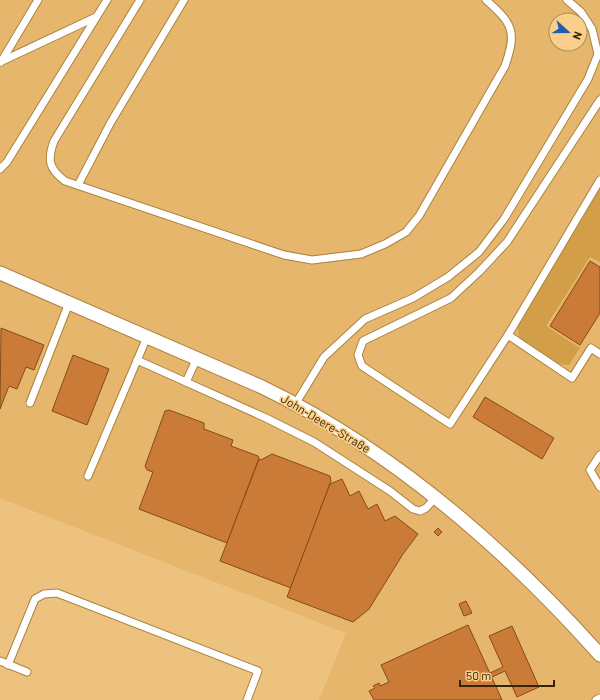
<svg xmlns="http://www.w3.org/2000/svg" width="600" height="700" viewBox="0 0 600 700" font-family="Barlow,sans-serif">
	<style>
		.built { fill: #e5b66b; fill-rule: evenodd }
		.green { fill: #d29e48 }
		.building { fill: #cb7b38; stroke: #844b1a }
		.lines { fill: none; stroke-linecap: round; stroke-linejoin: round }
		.service-casing { stroke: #ac8240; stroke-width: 9 }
		.minor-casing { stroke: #ac8240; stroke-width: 15 }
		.service { stroke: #fff; stroke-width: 7 }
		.minor { stroke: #fff; stroke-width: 13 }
		.labels { text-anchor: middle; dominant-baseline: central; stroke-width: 3.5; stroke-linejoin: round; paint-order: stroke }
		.street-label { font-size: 12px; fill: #362508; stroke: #face8b }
	</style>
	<rect width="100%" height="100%" fill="#edc17e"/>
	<!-- built -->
	<path class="built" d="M0,0H600V700H319L346,633L0,498ZM556,20H580V44H556Z"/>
	<!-- green -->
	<polygon class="green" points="600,189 600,262 590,257 546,326 580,348 569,365 558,364 520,339 518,332 518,324"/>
	<!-- building -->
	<g class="building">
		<polygon points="590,261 600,267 600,313 580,345 550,326"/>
		<polygon points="1,328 44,345 34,370 26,367 17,389 9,386 0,409"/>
		<polygon points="73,355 109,369 87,425 52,411"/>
		<polygon points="485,397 554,438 542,459 473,417"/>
		<polygon points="169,410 204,423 204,429 233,440 231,446 258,456 259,458 227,543 139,509 153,472 147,470 145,466 165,411"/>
		<polygon points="272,454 330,476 331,481 291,588 220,561 259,459 261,460"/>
		<polygon points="342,479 350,496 359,491 368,509 377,504 385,521 395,516 418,534 403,554 369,609 353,622 287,597 330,484"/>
		<polygon points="438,528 442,532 438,536 434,532"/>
		<polygon points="466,601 472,613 464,616 459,604"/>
		<polygon points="468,625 502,700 374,700 369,691 375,688 373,686 379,683 380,686 389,682 381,665"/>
		<polygon points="512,626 539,687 517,697 505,671 492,677 490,673 503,667 489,636"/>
	</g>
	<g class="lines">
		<!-- service casing -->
		<g class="service-casing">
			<g id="service">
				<path d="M140,0L54,141C47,160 49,169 65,181L284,255L312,260L361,254L385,244L406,232L419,216L505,66C517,31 513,24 486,0"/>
				<polyline points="0,62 96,17"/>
				<polyline points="1,62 38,0"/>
				<polyline points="600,100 507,242 479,272 451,298 363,341 358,355 362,366 450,424 508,335 600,180"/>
				<polyline points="0,169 7,162 107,0"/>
				<polyline points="78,185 111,122 184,0"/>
				<polyline points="508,335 572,378 591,348 600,354"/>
				<polyline points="137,360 186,382 197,358"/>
				<polyline points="186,382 266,418 314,442 390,491 413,509 420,511 426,508 435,498"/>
				<polyline points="30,403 69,303"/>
				<polyline points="296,403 324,357 365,319 413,298 448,277 479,252 504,219 588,79 598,54 592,29 581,12 567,0"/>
				<polyline points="600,455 590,470 600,487"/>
				<polyline points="88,476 147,337"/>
				<polyline points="0,661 27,672"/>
				<polyline points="8,665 35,599 44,594 57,593 258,671 247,700"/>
				<polyline points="596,700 600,698"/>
			</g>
		</g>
		<!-- minor casing -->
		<g class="minor-casing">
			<path id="minor" d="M0,273L262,387C392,450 504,547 600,655"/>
		</g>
		<!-- service -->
		<use href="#service" class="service"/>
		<!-- minor -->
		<use href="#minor" class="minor"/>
	</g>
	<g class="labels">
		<!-- street labels -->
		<g class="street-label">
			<text transform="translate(326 423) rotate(31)">John-Deere-Straße</text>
		</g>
	</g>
	<!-- north arrow -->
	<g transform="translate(568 32) rotate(111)"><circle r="19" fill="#face8b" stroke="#ac8a57"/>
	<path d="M0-3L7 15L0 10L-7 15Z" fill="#205cae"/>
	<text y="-6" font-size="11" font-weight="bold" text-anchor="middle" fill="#362508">N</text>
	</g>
	<!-- scale -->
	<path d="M460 680v6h94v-6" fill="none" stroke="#362508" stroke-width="2"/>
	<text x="466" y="680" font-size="12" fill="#362508" stroke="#face8b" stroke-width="3" paint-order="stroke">50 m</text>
</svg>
